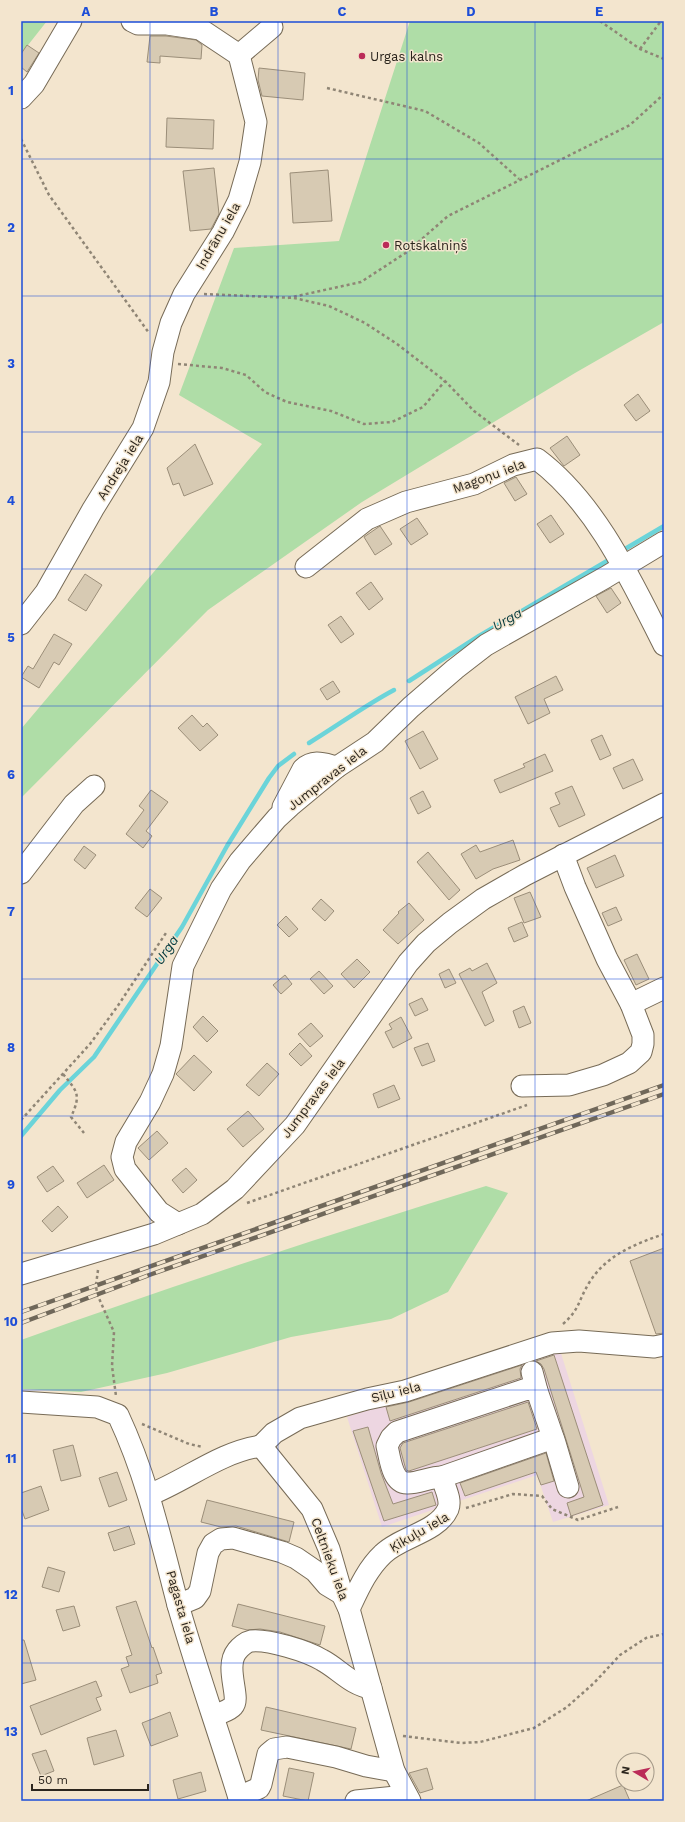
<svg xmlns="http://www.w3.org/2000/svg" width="685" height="1822" viewBox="0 0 685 1822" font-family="'Work Sans',sans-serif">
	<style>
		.industrial { fill: #edd6e1 }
		.green { fill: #afdda7 }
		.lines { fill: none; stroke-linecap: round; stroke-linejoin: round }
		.stream { stroke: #6bd4d9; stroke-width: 4.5 }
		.building { fill: #d7cab3; stroke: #9b8e79 }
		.minor-casing { stroke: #776b57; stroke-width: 23 }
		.path { stroke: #8f8575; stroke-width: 2.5; stroke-dasharray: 3 3; stroke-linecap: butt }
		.minor { stroke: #fff; stroke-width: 21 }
		.rail-casing { stroke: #70685a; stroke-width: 4.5 }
		.rail { stroke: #f3e5ce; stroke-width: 3; stroke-dasharray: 9; stroke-linecap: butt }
		.grid { fill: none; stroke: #1d4ed8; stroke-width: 1; stroke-opacity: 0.55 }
		.poi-dot { fill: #bb2c58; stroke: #f3e5ce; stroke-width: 1.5 }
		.labels { text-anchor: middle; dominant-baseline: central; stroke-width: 3; stroke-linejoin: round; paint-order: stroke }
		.poi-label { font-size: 13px; fill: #2b251d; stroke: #f3e5ce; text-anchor: start }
		.street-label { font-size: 13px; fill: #2b251d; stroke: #f3e5ce }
		.water-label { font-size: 14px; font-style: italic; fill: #073b3e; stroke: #f3e5ce }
		.neatline { fill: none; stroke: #1d4ed8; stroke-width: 1.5 }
		.grid-label { font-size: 13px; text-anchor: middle; font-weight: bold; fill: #1d4ed8 }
	</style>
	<rect width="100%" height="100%" fill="#f3e5ce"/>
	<!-- industrial -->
	<polygon class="industrial" points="559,1347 609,1505 553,1522 537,1475 382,1527 347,1417"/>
	<!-- green -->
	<g class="green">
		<polygon points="21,21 47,21 21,54"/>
		<polygon points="410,21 664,21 664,322 575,373 362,502 208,610 21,798 21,729 262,444 179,395 234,248 339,241"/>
		<path d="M486,1186L508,1193L448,1292L391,1319L291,1337L167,1373L81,1392L21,1389V1340C175,1285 330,1234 486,1186Z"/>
	</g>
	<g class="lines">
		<!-- stream -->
		<g class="stream">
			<polyline points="625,549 664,526"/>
			<polyline points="409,681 479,636 607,561"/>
			<path d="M309,743C337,726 364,706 394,690"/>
			<polyline points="21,1136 60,1090 94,1057 182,927 227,846 269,778 278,766 294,754"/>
		</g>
	</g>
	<!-- building -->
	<g class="building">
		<polygon points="150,36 166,36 196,40 202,45 201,59 160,56 160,63 147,62"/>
		<polygon points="27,45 39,53 27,72 21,67 21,54"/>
		<polygon points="259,68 305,73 303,100 262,96 258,80"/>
		<polygon points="167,118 214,120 213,149 166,147"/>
		<polygon points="214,168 219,214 211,229 190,231 183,171"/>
		<polygon points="328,170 332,221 293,223 290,173"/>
		<polygon points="638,394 650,411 636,421 624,405"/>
		<polygon points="567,436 580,455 564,466 550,448"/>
		<polygon points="195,444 213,484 184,496 179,483 173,485 167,468"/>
		<polygon points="516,477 527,494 515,501 504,483"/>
		<polygon points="551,515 564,534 550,543 537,524"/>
		<polygon points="417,518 428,534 411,545 400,529"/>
		<polygon points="380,526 392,544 375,555 364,537"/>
		<polygon points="85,574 102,585 86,611 68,600"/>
		<polygon points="371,582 383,599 369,610 356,593"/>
		<polygon points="611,588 621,603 607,613 596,596"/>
		<polygon points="341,616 354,634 341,643 328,625"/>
		<polygon points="54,634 72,644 59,665 54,662 39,688 21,677 28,666 33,669"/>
		<polygon points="556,676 563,690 544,699 550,713 528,724 515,697"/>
		<polygon points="333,681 340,692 327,700 320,689"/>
		<polygon points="192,715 203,727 207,723 218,735 200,751 178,728"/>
		<polygon points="423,731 438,759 420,769 405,741"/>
		<polygon points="602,735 611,755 600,760 591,740"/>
		<polygon points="545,754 553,771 500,793 494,780 525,767 523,764"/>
		<polygon points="633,759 643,780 623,789 613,768"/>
		<polygon points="572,786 585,815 559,827 550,808 560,804 555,793"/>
		<polygon points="151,790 168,802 146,831 152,836 143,848 126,834 144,810 139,806"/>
		<polygon points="423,791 431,807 418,814 410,798"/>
		<polygon points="513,840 520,860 493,869 476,879 461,854 476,845 480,852"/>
		<polygon points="84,846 96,855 85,869 74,860"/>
		<polygon points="428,852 460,890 449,900 417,862"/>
		<polygon points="615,855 624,876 596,888 587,868"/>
		<polygon points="150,889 162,898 147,917 135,908"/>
		<polygon points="530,892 541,917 524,923 514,898"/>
		<polygon points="321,899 334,911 325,921 312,909"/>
		<polygon points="409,903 424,920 398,944 383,930 399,913 398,912"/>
		<polygon points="616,907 622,920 608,926 602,913"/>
		<polygon points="286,916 298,929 289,937 277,925"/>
		<polygon points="522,922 528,936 514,942 508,928"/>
		<polygon points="637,954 649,979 636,985 624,960"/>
		<polygon points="357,959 370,972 354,988 341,974"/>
		<polygon points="487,963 497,983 482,992 494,1021 485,1026 459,974 470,968 472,971"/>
		<polygon points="449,969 456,983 445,988 439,974"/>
		<polygon points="319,971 333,986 324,994 310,979"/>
		<polygon points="285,975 292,984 281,994 273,985"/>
		<polygon points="422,998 428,1010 415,1016 409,1004"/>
		<polygon points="524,1006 531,1023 519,1028 513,1011"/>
		<polygon points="203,1016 218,1031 207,1042 193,1027"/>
		<polygon points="401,1017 412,1038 393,1048 385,1032 392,1029 389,1024"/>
		<polygon points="311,1023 323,1036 310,1047 298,1034"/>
		<polygon points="300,1043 312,1056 301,1066 289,1054"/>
		<polygon points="428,1043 435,1061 422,1066 414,1048"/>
		<polygon points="194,1055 212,1072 194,1091 176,1074"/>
		<polygon points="267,1063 279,1074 259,1096 246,1085"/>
		<polygon points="394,1085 400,1099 378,1108 373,1094"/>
		<polygon points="248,1111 264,1129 243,1147 227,1129"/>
		<polygon points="157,1131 168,1143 149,1160 138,1148"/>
		<polygon points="104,1165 114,1180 87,1198 77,1183"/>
		<polygon points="53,1166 64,1181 47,1192 37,1177"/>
		<polygon points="186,1168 197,1180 183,1193 172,1180"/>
		<polygon points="58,1206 68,1217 52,1232 42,1221"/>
		<polygon points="664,1248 664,1333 656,1334 630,1261"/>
		<polygon points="554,1355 603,1505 571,1516 567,1503 584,1497 544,1369 541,1364 536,1361"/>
		<polygon points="522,1365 520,1369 521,1378 390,1421 386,1407 409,1402"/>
		<polygon points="528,1402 537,1429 409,1471 406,1470 400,1448 403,1443"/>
		<polygon points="368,1427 381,1473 393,1504 432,1492 436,1505 384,1521 353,1431"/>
		<polygon points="73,1445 81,1476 61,1481 53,1450"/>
		<polygon points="546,1453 554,1481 541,1485 536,1472 465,1496 460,1483"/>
		<polygon points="117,1472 127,1500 109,1507 99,1478"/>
		<polygon points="41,1486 49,1510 25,1519 21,1508 21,1493"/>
		<polygon points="207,1500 294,1522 289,1542 236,1526 221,1527 201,1522"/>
		<polygon points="129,1526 135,1544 114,1551 108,1533"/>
		<polygon points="48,1567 65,1572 59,1592 42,1587"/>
		<polygon points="136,1601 152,1648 153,1647 162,1673 156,1675 158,1683 130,1693 121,1669 129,1666 126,1657 132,1655 116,1607"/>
		<polygon points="238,1604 325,1626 320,1645 280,1632 260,1629 247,1630 232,1626"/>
		<polygon points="74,1606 80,1626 63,1631 56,1610"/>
		<polygon points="21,1640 24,1640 36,1680 21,1684"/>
		<polygon points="96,1681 102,1696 96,1698 101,1710 41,1735 30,1706"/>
		<polygon points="266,1707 356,1728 351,1749 261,1730"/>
		<polygon points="170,1712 178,1736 151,1746 142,1723"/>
		<polygon points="116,1730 124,1756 94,1765 87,1738"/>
		<polygon points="46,1750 54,1771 41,1776 32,1754"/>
		<polygon points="289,1768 314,1773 308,1801 283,1796"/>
		<polygon points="427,1768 433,1789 420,1793 409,1773"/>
		<polygon points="201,1772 206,1791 178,1799 173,1780"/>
		<polygon points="623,1785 630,1801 586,1801"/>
	</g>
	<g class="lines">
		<!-- minor casing -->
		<g class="minor-casing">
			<g id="minor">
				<polyline points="239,55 272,27"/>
				<polyline points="21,98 34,84 71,21"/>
				<path d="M306,567L367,519L406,502L474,484L513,465L537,459C596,503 631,580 664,645"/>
				<polyline points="21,624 46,592 93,509 143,428 159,382 163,352 171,323 184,294 223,232 239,200 250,162 256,122 239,55 200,29 167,24 138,24 132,21"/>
				<path d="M283,807L303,769C314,759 324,764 337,767"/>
				<polyline points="21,873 74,804 94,786"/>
				<polyline points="631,1004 664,988"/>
				<polyline points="522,1086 569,1085 603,1075 629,1063 641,1052 643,1044 643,1035 631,1004 607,959 575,887 563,855"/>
				<polyline points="178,1224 159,1212 125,1169 122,1157 126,1142 150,1102 163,1074 171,1046 183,966 221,889 240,861 277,818 290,806 337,767 375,742 411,707 455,669 486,645 606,577 664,542"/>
				<polyline points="21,1274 154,1234 202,1214 235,1189 295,1125 408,963 426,943 450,923 483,899 525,875 664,804"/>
				<polyline points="532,1372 537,1391"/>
				<path d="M21,1402L97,1407L118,1415C147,1477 161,1540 178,1605C197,1671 220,1736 240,1801"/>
				<polyline points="261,1446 274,1433 300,1418 367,1399 405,1391 552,1343 579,1341 654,1347 664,1345"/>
				<polyline points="261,1446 312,1509 329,1549 342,1594 349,1609 394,1771 410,1801"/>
				<polyline points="442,1477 553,1438"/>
				<path d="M149,1495C187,1480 220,1452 261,1446"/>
				<polyline points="178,1605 195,1598 200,1591 208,1553 213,1544 221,1539 233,1538 282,1552 296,1558 315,1571 327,1585 342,1594"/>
				<path d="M349,1609C358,1590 367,1569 383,1554C400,1537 438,1532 448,1509C452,1499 444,1487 442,1477C430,1477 419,1483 408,1483C392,1484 390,1458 387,1446L391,1438L397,1432L527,1389L537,1391L555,1443L568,1487"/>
				<path d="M214,1716C219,1713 229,1711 233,1706C241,1698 224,1667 237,1651C240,1647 246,1642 251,1641C268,1639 307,1651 322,1660C339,1669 351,1685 371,1688"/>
				<polyline points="239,1797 259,1788 261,1784 268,1754 274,1749 287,1747 336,1757 366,1766 394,1771"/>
				<polyline points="356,1801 406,1796"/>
			</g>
		</g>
		<!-- path -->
		<g class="path">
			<polyline points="600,21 640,49 664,59"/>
			<polyline points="640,49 661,21 664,21"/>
			<polyline points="327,88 425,111 479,143 519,179"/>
			<polyline points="21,139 49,195 149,333"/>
			<polyline points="204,294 294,298 329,306 365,323 397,344 445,381 474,411 519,445"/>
			<polyline points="288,298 361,282 407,252 448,216 630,125 664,94"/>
			<polyline points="178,364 222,368 246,375 265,392 287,402 331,411 364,424 392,422 423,407 445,381"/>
			<path d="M63,1074C78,1092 81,1095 71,1117L84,1133"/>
			<polyline points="21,1120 90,1044 117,1007 166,933"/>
			<polyline points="247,1203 527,1105"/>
			<polyline points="98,1270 96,1285 97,1294 114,1332 112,1366 116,1396"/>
			<path d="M563,1324C580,1309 578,1301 589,1283C606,1255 635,1244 664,1234"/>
			<polyline points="142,1424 189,1444 203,1447"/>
			<polyline points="466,1508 513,1494 542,1496 552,1509 578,1520 618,1507"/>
			<polyline points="403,1736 461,1743 480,1742 534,1728 567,1707 594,1683 620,1655 646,1638 664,1634"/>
		</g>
		<!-- minor -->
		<use href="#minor" class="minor"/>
		<!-- rail casing -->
		<g class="rail-casing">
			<g id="rail">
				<polyline points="21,1312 664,1085"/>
				<polyline points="21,1323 152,1274 664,1094"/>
			</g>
		</g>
		<!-- rail -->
		<use href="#rail" class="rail"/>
	</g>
	<!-- grid -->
	<path class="grid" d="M150,21V1801M278,21V1801M407,21V1801M535,21V1801M21,159H664M21,296H664M21,432H664M21,569H664M21,706H664M21,843H664M21,979H664M21,1116H664M21,1253H664M21,1390H664M21,1526H664M21,1663H664"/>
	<!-- markers -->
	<g class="poi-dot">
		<circle cx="362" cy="56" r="4"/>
		<circle cx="386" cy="245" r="4"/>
	</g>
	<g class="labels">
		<!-- poi labels -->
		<g class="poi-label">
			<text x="370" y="56">Urgas kalns</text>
			<text x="394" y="245">Rotskalniņš</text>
		</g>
		<!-- street labels -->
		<g class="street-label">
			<text transform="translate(218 236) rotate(-60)">Indrānu iela</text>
			<text transform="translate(120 467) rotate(-58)">Andreja iela</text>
			<text transform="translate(489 476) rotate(-20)">Magoņu iela</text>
			<text transform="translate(327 778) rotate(-38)">Jumpravas iela</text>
			<text transform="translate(313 1098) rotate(-53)">Jumpravas iela</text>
			<text transform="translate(396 1392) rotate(-14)">Sīļu iela</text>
			<text transform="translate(419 1532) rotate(-30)">Ķikuļu iela</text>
			<text transform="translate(330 1559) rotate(70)">Celtnieku iela</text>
			<text transform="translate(181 1607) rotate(74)">Pagasta iela</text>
		</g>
		<!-- water labels -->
		<g class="water-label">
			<text transform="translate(507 619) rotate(-30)">Urga</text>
			<text transform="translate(166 950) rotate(-56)">Urga</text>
		</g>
	</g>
	<!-- border -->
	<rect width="685" height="1822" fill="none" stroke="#f3e5ce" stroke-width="44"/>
	<!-- north arrow -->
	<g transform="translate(635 1772) rotate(279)"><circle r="19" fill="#f3e5ce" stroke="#a39887"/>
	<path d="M0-3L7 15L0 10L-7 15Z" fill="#bb2c58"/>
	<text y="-6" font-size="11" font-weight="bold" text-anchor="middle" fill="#2b251d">N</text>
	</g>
	<!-- scale -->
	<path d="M32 1784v6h116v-6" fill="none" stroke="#2b251d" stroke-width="2"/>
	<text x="38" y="1784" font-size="12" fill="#2b251d" stroke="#f3e5ce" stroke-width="3" paint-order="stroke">50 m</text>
	<rect x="22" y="22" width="641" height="1778" class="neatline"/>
	<g class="grid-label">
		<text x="86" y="16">A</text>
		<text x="214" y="16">B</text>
		<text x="342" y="16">C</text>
		<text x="471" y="16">D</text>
		<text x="599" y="16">E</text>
		<text x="11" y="95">1</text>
		<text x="11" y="232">2</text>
		<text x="11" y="368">3</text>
		<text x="11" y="505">4</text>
		<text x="11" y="642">5</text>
		<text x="11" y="779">6</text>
		<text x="11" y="916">7</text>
		<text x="11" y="1052">8</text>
		<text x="11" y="1189">9</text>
		<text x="11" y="1326">10</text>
		<text x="11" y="1463">11</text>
		<text x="11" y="1599">12</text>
		<text x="11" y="1736">13</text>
	</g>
</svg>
